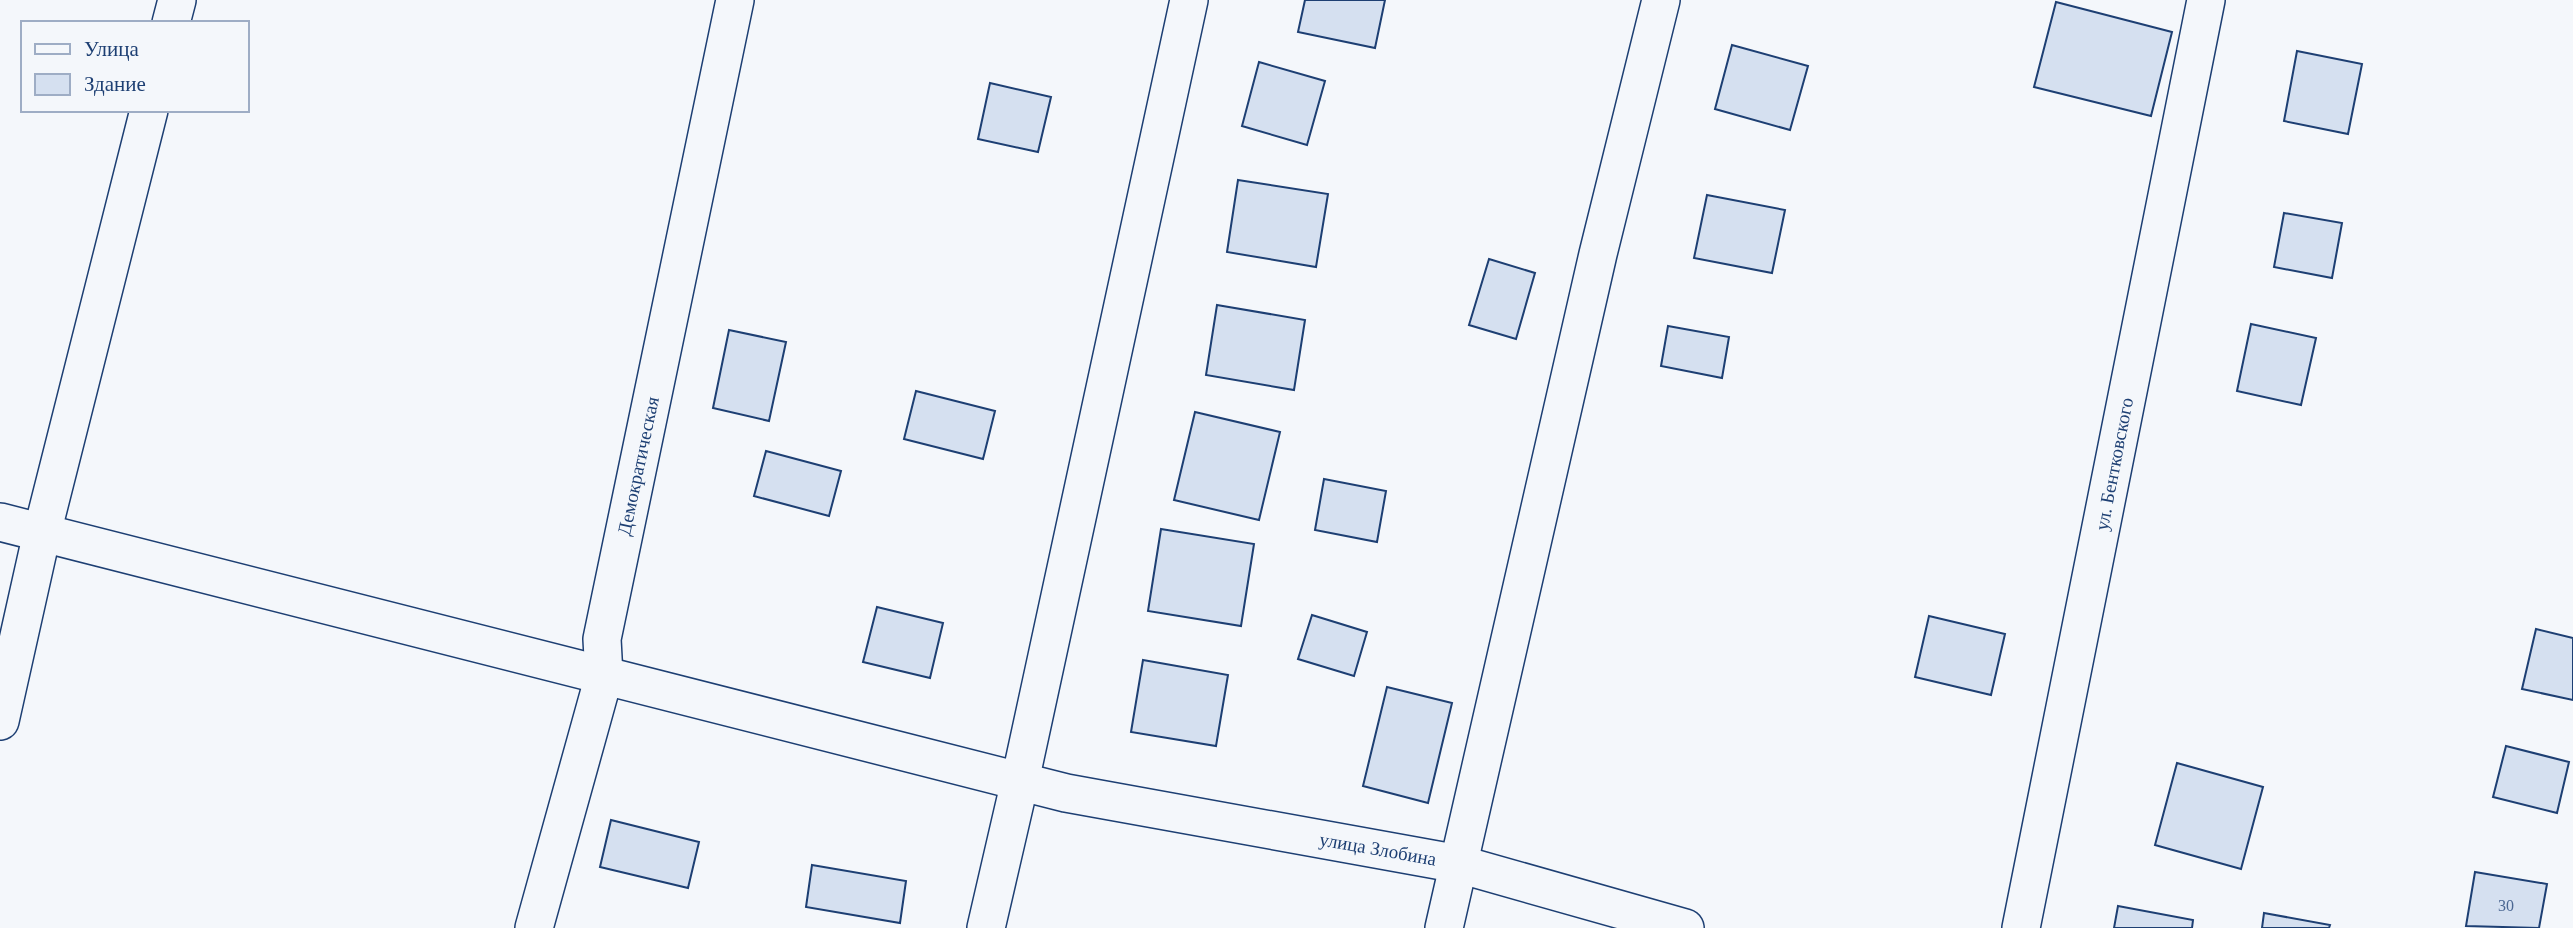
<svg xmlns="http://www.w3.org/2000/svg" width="2573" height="928" viewBox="0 0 2573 928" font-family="'Times New Roman',serif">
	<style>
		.building { fill: #d5e0f0; stroke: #1d3f73; stroke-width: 2 }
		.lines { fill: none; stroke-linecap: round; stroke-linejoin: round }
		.minor-casing { stroke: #1d3f73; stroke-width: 40 }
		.minor { stroke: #f4f7fb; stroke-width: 37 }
		.labels { text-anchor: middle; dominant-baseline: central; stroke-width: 5; stroke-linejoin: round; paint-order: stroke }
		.number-label { font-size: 16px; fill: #4b6792 }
		.street-label { font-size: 19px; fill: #1d3f73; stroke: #f4f7fb }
	</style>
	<rect width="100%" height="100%" fill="#f4f7fb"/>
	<!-- building -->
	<g class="building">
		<polygon points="1305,0 1385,0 1375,48 1298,32"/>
		<polygon points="2056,2 2172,32 2151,116 2034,87"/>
		<polygon points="1732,45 1808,66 1790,130 1715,109"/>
		<polygon points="2297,51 2362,64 2348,134 2284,121"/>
		<polygon points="1259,62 1325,81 1307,145 1242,126"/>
		<polygon points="990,83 1051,97 1038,152 978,139"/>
		<polygon points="1238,180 1328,194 1316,267 1227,252"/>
		<polygon points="1707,195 1785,210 1772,273 1694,258"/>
		<polygon points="2284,213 2342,223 2332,278 2274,267"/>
		<polygon points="1489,259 1535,273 1516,339 1469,325"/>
		<polygon points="1217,305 1305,320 1294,390 1206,375"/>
		<polygon points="2251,324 2316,338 2301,405 2237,391"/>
		<polygon points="1668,326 1729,337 1722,378 1661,366"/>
		<polygon points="729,330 786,342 769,421 713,408"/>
		<polygon points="916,391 995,411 983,459 904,439"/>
		<polygon points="1195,412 1280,432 1259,520 1174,500"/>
		<polygon points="766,451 841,471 829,516 754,496"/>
		<polygon points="1324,479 1386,491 1377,542 1315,530"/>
		<polygon points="1161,529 1254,544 1241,626 1148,611"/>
		<polygon points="877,607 943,623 930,678 863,662"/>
		<polygon points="1312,615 1367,632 1354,676 1298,659"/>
		<polygon points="1929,616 2005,634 1991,695 1915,677"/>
		<polygon points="2536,629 2573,638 2573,700 2522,689"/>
		<polygon points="1143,660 1228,675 1216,746 1131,732"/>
		<polygon points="1387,687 1452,703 1428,803 1363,786"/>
		<polygon points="2506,746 2569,762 2557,813 2493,797"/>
		<polygon points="2177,763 2263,787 2241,869 2155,845"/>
		<polygon points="611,820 699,842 688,888 600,867"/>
		<polygon points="812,865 906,881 900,923 806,907"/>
		<polygon points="2475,872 2547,884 2539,928 2466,926"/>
		<polygon points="2118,906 2193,920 2192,928 2114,928"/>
		<polygon points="2264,913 2330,925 2329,928 2262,928"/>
	</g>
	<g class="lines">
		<!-- minor casing -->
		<g class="minor-casing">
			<g id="minor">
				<polyline points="171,23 177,0"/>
				<polyline points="0,522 1066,793 1459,864 1685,928"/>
				<polyline points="0,721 42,533 149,110"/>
				<polyline points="534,928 604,676 602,639 735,0"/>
				<polyline points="986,928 1020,781 1189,0"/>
				<polyline points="1444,928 1598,254 1661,0"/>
				<polyline points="2021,928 2206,0"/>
			</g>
		</g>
		<!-- minor -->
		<use href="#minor" class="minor"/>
	</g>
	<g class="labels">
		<!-- number labels -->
		<g class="number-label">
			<text x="2506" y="905">30</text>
		</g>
		<!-- street labels -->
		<g class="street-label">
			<text transform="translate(2114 464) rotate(-79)">ул. Бентковского</text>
			<text transform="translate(638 466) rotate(-78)">Демократическая</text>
			<text transform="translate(1378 849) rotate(10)">улица Злобина</text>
		</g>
	</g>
	<!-- legend -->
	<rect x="21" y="21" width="228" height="91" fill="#f4f7fb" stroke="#9eadc5" stroke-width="2"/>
	<rect x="35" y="44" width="35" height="10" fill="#f4f7fb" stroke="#9eadc5" stroke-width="2"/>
	<text x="84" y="56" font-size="21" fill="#1d3f73">Улица</text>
	<rect x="35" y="74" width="35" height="21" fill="#d5e0f0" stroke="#9eadc5" stroke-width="2"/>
	<text x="84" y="91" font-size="21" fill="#1d3f73">Здание</text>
</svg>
